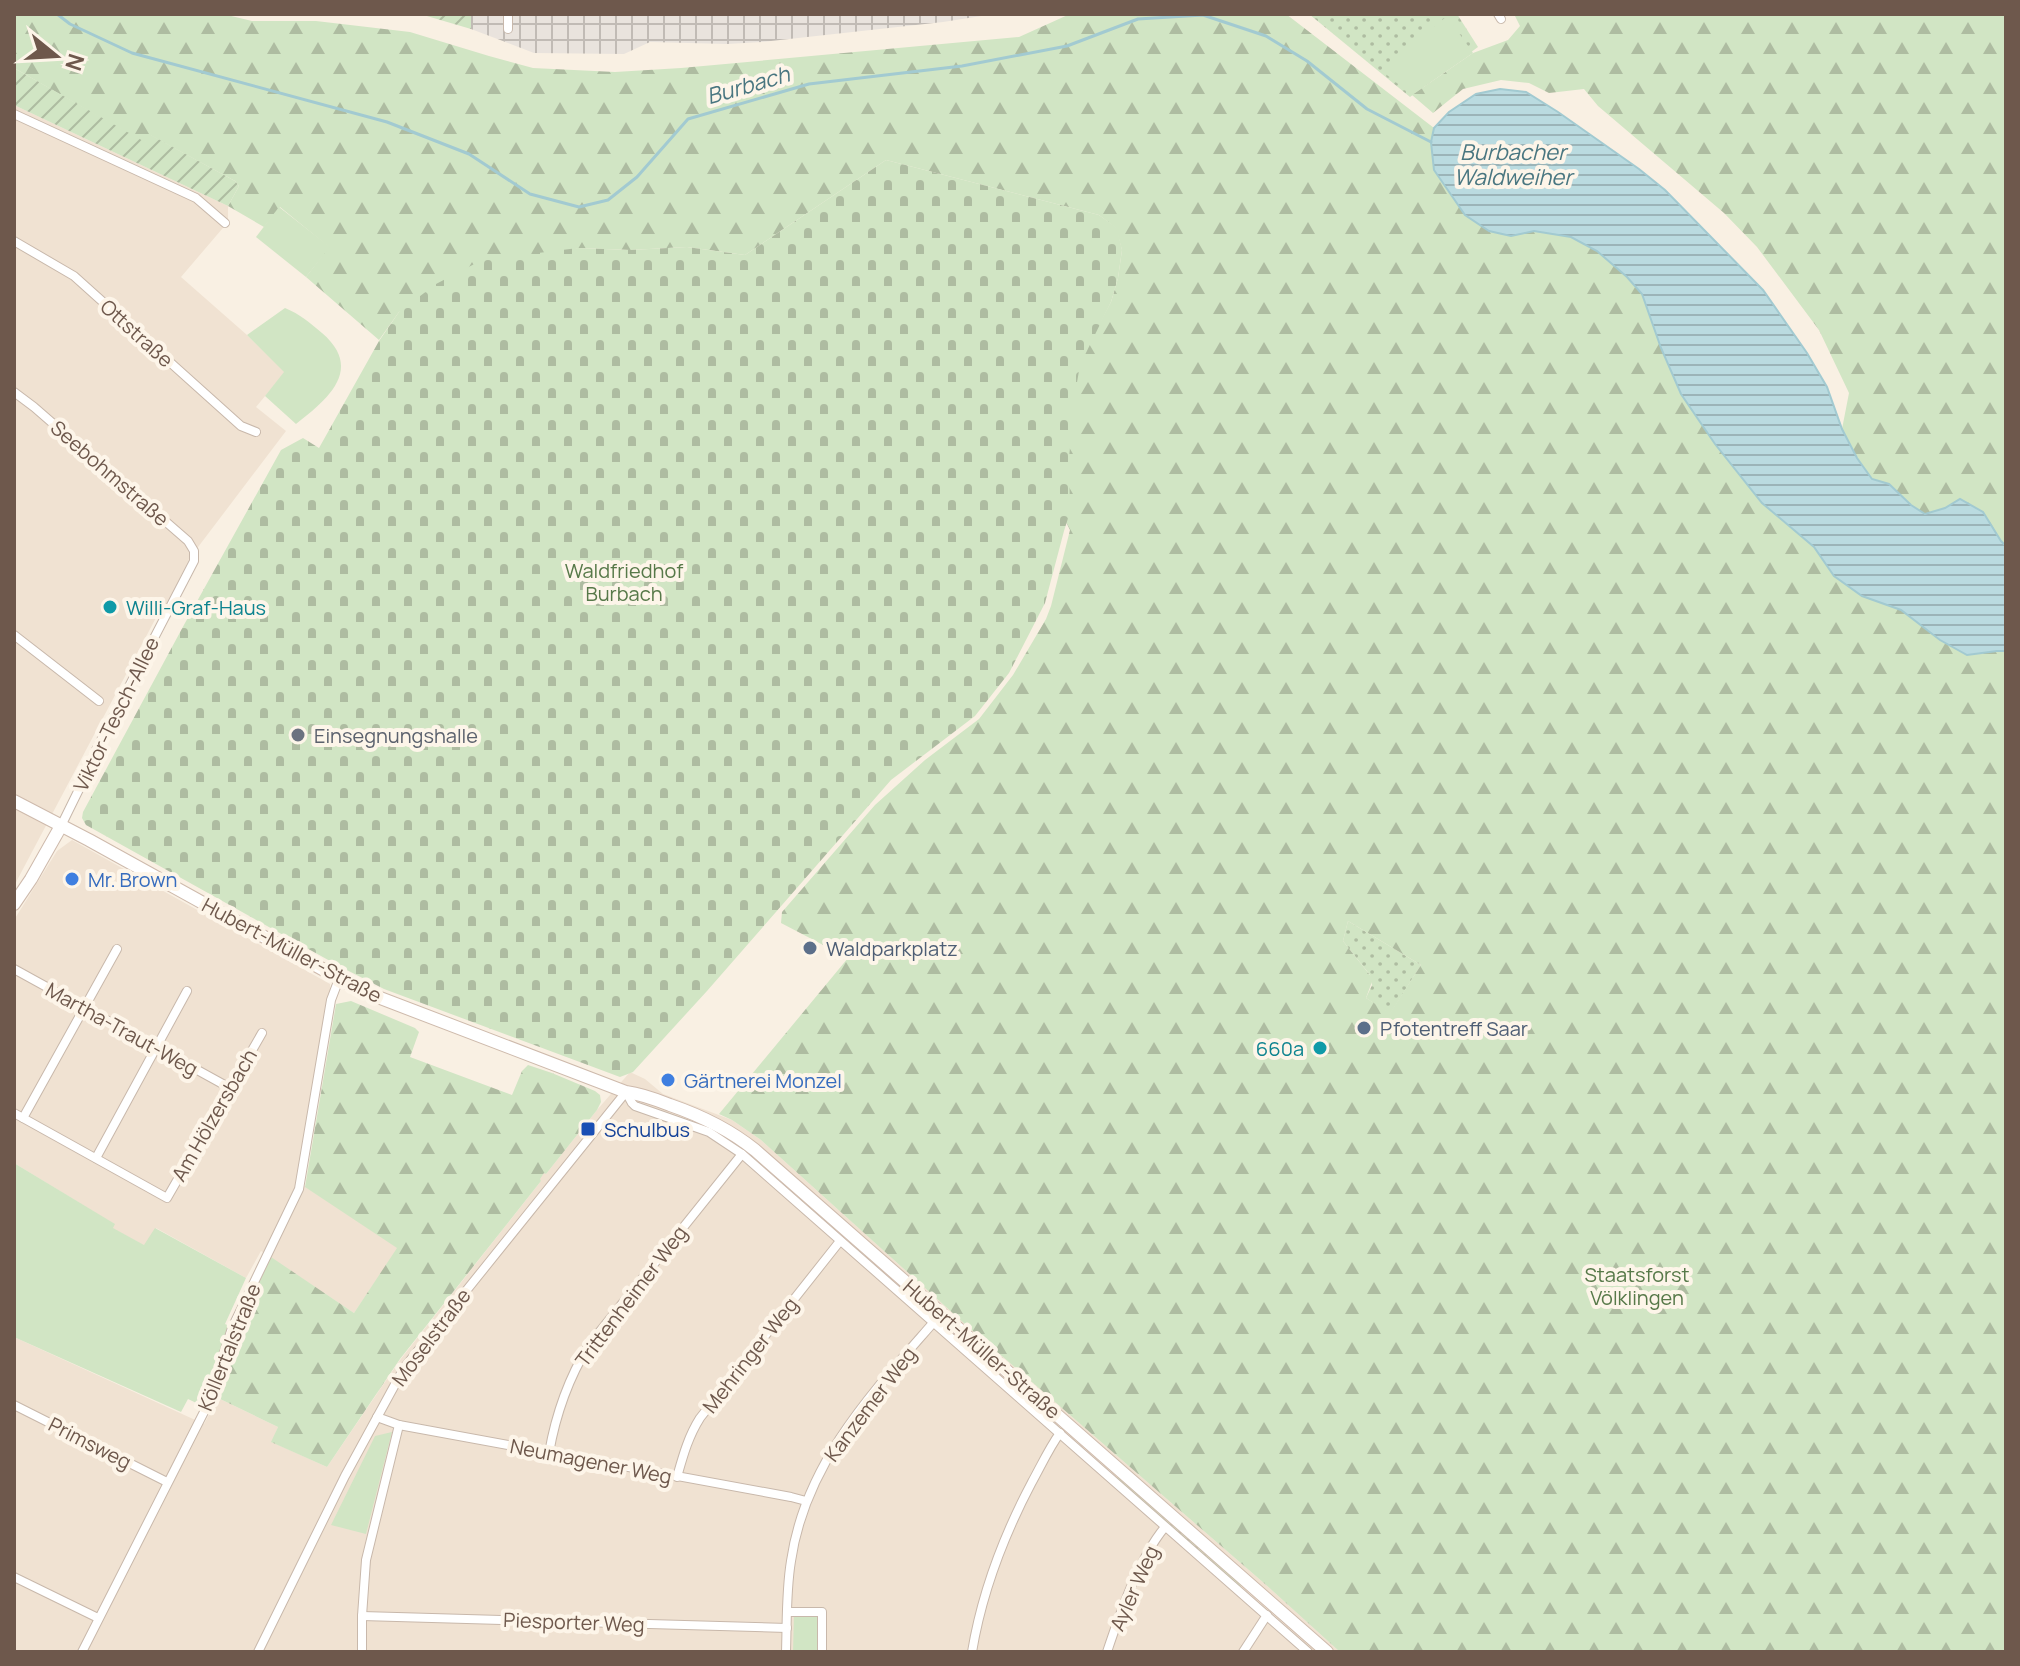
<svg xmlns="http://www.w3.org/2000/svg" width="2020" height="1666" viewBox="0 0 2020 1666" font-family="Manrope,sans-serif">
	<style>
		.residential { fill: #f0e2d2 }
		.industrial { fill: url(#industrial-grid) }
		.grass { fill: url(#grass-dots) }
		.forest { fill: url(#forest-firs); fill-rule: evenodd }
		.cemetery { fill: url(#cemetery-stones) }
		.park { fill: #d1e5c4 }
		.garden { fill: url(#garden-furrows) }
		.water { fill: url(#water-rules); stroke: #a2cad1; stroke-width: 2 }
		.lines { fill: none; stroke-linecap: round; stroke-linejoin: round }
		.stream { stroke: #a2cad1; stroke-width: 3 }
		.street-casing { stroke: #c8b8ab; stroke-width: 10 }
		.secondary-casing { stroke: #cebaac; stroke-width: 14 }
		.street { stroke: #fff; stroke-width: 8 }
		.secondary { stroke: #fff; stroke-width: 12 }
		.culture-dot { fill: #0f9aa8; stroke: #fdf5e9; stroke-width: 3 }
		.worship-dot { fill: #6b7280; stroke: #fdf5e9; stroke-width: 3 }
		.shop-dot { fill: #3f7fe0; stroke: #fdf5e9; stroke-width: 3 }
		.service-dot { fill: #5c6f8a; stroke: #fdf5e9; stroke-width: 3 }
		.transit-dot { fill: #1a4fb4; stroke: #fdf5e9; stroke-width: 3 }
		.labels { text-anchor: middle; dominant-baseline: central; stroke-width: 8; stroke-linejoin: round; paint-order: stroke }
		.street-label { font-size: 20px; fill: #6e584c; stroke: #fdf5e9 }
		.park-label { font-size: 20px; fill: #577949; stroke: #fdf5e9 }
		.culture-label { font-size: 20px; fill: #0d838f; stroke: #fdf5e9; text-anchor: start }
		.worship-label { font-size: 20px; fill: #5b616d; stroke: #fdf5e9; text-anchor: start }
		.shop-label { font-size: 20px; fill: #366cbe; stroke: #fdf5e9; text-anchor: start }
		.service-label { font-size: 20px; fill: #4e5e75; stroke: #fdf5e9; text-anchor: start }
		.transit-label { font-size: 20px; fill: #164399; stroke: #fdf5e9; text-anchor: start }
		.water-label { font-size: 22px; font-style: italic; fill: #497680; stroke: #fdf5e9 }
	</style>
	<defs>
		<pattern id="industrial-grid" width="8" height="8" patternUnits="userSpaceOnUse" patternTransform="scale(2)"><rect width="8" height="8" fill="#e9e3dd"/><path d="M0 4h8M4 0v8" fill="none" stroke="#c1bbb5"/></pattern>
		<pattern id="grass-dots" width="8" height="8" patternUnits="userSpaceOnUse" patternTransform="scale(2)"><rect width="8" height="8" fill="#d1e5c4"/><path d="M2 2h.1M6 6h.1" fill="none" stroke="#aebca1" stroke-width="1.8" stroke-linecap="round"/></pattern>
		<pattern id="forest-firs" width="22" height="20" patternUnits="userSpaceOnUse" patternTransform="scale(2)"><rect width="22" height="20" fill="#d1e5c4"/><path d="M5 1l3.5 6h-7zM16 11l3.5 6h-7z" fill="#aebca1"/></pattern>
		<pattern id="cemetery-stones" width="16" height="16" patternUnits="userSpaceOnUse" patternTransform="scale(2)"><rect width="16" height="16" fill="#d1e5c4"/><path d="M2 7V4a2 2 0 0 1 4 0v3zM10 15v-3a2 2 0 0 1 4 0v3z" fill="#aebca1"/></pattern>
		<pattern id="garden-furrows" width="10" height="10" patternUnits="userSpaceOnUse" patternTransform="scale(2)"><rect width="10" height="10" fill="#d1e5c4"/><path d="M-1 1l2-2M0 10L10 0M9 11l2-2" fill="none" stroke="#aebca1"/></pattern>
		<pattern id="water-rules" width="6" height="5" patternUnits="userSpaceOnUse" patternTransform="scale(2)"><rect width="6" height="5" fill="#badbe0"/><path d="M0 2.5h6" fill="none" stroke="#9bb4b8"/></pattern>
	</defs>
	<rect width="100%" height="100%" fill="#f9f0e3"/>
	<!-- residential -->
	<g class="residential">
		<polygon points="14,105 228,206 228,222 181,277 247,335 285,372 256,407 286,431 189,559 166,615 158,614 14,886"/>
		<polygon points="72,840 330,984 331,1000 300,1183 398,1248 354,1313 261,1251 246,1278 156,1228 145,1246 112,1228 114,1224 14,1163 14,920 57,851"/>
		<polygon points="630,1072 645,1079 663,1094 732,1120 761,1140 966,1325 1265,1584 1340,1652 14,1652 14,1337 204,1424 218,1398 278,1427 272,1442 327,1467 400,1360 541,1181 539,1179 544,1173 546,1174 597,1110"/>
	</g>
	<!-- industrial -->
	<polygon class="industrial" points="471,14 994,14 943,22 762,42 727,44 650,42 624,54 534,53 471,29"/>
	<!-- grass -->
	<g class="grass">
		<polygon points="1309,14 1457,14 1478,47 1410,97"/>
		<polygon points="1348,921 1421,965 1390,1014 1366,998 1372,985 1370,975 1343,941"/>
		<polygon points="1119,1476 1242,1584 1239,1588 1115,1479"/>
	</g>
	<!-- forest -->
	<g class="forest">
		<path d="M14,14H223L252,21H316L410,32L489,56L533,68L615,72L681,68L1019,37L1070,14H1286L1434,128L1431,142L1434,170L1465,215L1489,231L1511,236L1534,231L1571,237L1597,251L1627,277L1642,294L1661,348L1681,394L1715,444L1762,503L1815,547L1834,576L1862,596L1901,610L1940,640L1967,655L1997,651H2006V1652H1340L1265,1584L966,1325L761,1140L732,1120L719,1114L848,958L781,923L782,912L875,805L925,760L979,719L1013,675L1046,619L1051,606L1070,530L1065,520L1053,411L1111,302L1118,278L1122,250L1116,228L1099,215L886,160L745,255L687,247L630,250L578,248L399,312L379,340L306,277L329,247L280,207L264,227L228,206L239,186L235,181L150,135L145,143L14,68ZM1348,921L1421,965L1390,1013L1366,998L1373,979L1343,941Z"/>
		<polygon points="1514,14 2006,14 2006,546 2001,541 1945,508 1925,514 1911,505 1889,484 1872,479 1857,458 1842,429 1849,393 1819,330 1757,247 1724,213 1598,106 1584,89 1549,93 1529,83 1501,80 1463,89 1433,113 1412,95 1473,53 1508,40 1520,26"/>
		<polygon points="351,1001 415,1028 419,1032 410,1057 512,1095 522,1071 528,1065 552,1073 595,1091 600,1095 601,1102 597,1110 546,1174 544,1173 540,1179 541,1181 400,1359 327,1467 271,1442 278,1427 218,1398 221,1392 219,1390 246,1333 238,1328 271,1257 354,1313 397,1248 305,1187 336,1004"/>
	</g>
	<!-- cemetery -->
	<polygon class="cemetery" points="886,160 1099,215 1117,228 1122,250 1118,278 1111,302 1080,365 1075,394 1069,458 1070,512 1064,531 1045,603 1009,673 975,716 891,780 707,991 633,1072 620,1077 384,989 339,966 86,825 82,818 83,812 185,623 281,450 303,438 319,448 379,341 399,312 436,284 482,260 578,248 630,250 687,247 745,255"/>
	<!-- park -->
	<g class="park">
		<polygon points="1447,16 1473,53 1412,95 1383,72 1397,58"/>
		<polygon points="279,207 330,247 306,277 256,237"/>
		<path d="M285,308C300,314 310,323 322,333C364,369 328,399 296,424L265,396L284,372L247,335Z"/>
		<polygon points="14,1163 115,1224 113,1228 144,1245 155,1228 246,1278 225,1324 246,1334 209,1409 188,1399 181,1412 14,1337"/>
		<polygon points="392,1432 366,1534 331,1525 375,1436"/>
		<polygon points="794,1612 822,1612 822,1652 793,1652"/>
	</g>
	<!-- garden -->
	<g class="garden">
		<polygon points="420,14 471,14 471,29"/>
		<polygon points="14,68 145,142 149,134 235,181 239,186 228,206 14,105"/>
	</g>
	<!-- water -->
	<polygon class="water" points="1500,89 1526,92 1558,112 1639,169 1665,190 1763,290 1807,353 1827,387 1842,429 1857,458 1872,479 1889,484 1911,505 1925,514 1945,508 1960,499 1983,512 2001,541 2006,546 2006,651 1997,651 1967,655 1940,640 1901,610 1862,596 1834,576 1814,547 1762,503 1715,444 1681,394 1661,348 1642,294 1627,277 1597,251 1571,237 1534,231 1511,236 1489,231 1465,215 1434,170 1431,142 1434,128 1449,112 1476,94"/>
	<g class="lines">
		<!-- stream -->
		<polyline class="stream" points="57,14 70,24 132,53 387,122 469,154 530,194 579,207 608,200 637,177 688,119 809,84 962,66 1067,46 1138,19 1203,15 1266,36 1307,61 1367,109 1431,142"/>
		<!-- street casing -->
		<g class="street-casing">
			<g id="street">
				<polyline points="1498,14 1501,19"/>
				<polyline points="508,29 508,14"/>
				<polyline points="14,114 196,198 225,223"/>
				<polyline points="14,241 74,276 241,426 256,432"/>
				<polyline points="14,392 34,407 188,541 194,551 194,561 96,750 88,771 61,826"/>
				<polyline points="14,635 99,701"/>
				<polyline points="14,969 230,1088"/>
				<polyline points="14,1113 167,1198 262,1033"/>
				<polyline points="23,1118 117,949"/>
				<polyline points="96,1158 187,991"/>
				<polyline points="14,1405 167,1482"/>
				<polyline points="377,1417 399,1425 791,1497 806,1501"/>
				<path d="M549,1453C556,1413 568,1379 589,1345L742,1154"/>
				<path d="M677,1477C683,1456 688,1437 700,1418L840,1241"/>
				<polyline points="14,1577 98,1618"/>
				<polyline points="787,1612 822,1612 822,1652"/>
				<polyline points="362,1616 787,1628"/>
				<polyline points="82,1652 206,1408 232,1328 299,1189 331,1000 339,979"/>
				<polyline points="258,1652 345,1476 404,1368 626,1092 632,1103 635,1106 709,1132 742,1154 1308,1652"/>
				<polyline points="362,1652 362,1616 366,1560 399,1425"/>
				<path d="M786,1652C787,1622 786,1591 791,1561C805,1464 871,1394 933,1323"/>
				<path d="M972,1652C982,1592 1004,1535 1032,1482C1041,1466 1049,1448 1060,1433"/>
				<path d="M1107,1652C1120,1613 1139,1558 1165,1527"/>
				<polyline points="1243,1652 1267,1615"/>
			</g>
		</g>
		<!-- secondary casing -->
		<g class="secondary-casing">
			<g id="secondary">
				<path d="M14,801L89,840L362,991L626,1092C642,1094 655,1099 670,1105C702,1116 729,1129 755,1150L1327,1652"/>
				<polyline points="14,904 31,879 61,826"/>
			</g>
		</g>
		<!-- street -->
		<use href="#street" class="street"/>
		<!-- secondary -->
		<use href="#secondary" class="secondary"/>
	</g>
	<!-- markers -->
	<g class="culture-dot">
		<circle cx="110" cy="607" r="8"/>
		<circle cx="1320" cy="1048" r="8"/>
	</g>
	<circle class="worship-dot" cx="298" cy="735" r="8"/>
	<g class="shop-dot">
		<circle cx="72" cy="879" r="8"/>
		<circle cx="668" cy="1080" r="8"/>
	</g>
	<g class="service-dot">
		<circle cx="810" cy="948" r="8"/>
		<circle cx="1364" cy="1028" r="8"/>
	</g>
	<rect class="transit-dot" x="580" y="1121" width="16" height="16" rx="4"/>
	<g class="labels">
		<!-- street labels -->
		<g class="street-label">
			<text transform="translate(137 333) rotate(42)">Ottstraße</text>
			<text transform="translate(110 473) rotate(41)">Seebohmstraße</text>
			<text transform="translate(116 714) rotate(-64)">Viktor-Tesch-Allee</text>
			<text transform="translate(292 950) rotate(28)">Hubert-Müller-Straße</text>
			<text transform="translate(122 1029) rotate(29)">Martha-Traut-Weg</text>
			<text transform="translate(214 1115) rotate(-60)">Am Hölzersbach</text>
			<text transform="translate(631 1296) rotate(-53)">Trittenheimer Weg</text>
			<text transform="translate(431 1337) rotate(-53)">Moselstraße</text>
			<text transform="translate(229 1347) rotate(-68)">Köllertalstraße</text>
			<text transform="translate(982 1349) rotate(41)">Hubert-Müller-Straße</text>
			<text transform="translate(750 1355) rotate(-52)">Mehringer Weg</text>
			<text transform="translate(870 1404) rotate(-53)">Kanzemer Weg</text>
			<text transform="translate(90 1443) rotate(27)">Primsweg</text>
			<text transform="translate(591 1461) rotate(11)">Neumagener Weg</text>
			<text transform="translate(1134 1588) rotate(-66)">Ayler Weg</text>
			<text transform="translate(574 1622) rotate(2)">Piesporter Weg</text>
		</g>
		<!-- park labels -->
		<g class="park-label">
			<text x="624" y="570">Waldfriedhof<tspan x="624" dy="23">Burbach</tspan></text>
			<text x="1637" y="1274">Staatsforst<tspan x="1637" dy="23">Völklingen</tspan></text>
		</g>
		<!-- culture labels -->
		<g class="culture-label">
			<text x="126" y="607">Willi-Graf-Haus</text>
			<text x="1304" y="1048" text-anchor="end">660a</text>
		</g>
		<!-- worship labels -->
		<g class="worship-label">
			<text x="314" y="735">Einsegnungshalle</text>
		</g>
		<!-- shop labels -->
		<g class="shop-label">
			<text x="88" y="879">Mr. Brown</text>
			<text x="684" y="1080">Gärtnerei Monzel</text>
		</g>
		<!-- service labels -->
		<g class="service-label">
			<text x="826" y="948">Waldparkplatz</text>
			<text x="1380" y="1028">Pfotentreff Saar</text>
		</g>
		<!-- transit labels -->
		<g class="transit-label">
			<text x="604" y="1129">Schulbus</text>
		</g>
		<!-- water labels -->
		<g class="water-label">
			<text transform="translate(748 85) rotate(-16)">Burbach</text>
			<text x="1513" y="152">Burbacher<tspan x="1513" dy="25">Waldweiher</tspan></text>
		</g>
	</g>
	<!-- border -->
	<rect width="2020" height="1666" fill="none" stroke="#6e584c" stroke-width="32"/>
	<!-- north arrow -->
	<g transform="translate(56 56) rotate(108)" stroke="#fdf5e9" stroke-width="6" paint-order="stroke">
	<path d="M0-6L14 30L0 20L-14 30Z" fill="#6e584c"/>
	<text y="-12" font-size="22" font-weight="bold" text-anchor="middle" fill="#6e584c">N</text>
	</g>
</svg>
